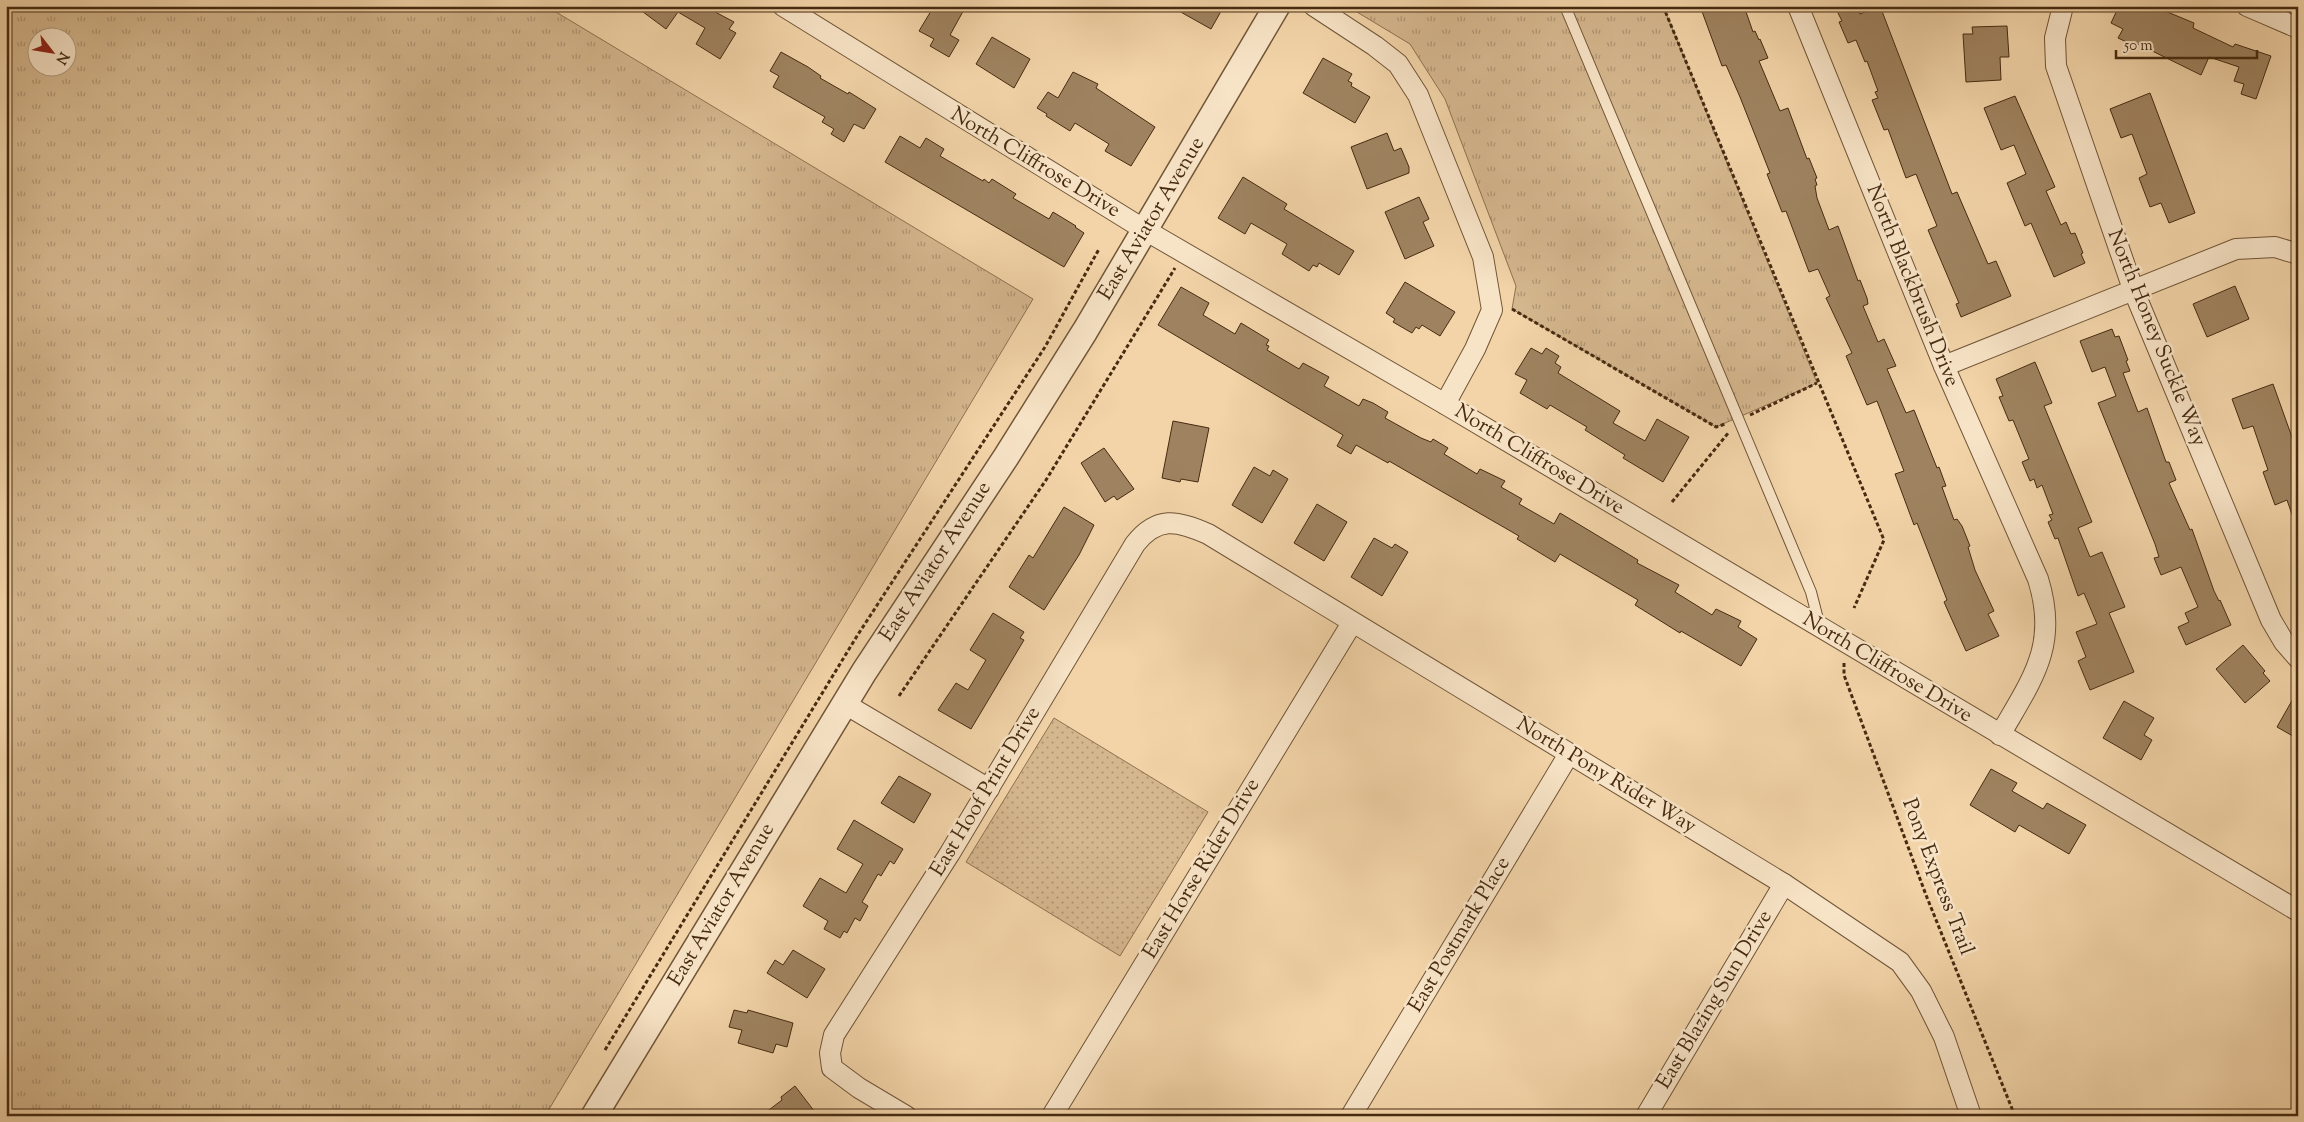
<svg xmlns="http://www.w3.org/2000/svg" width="2304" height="1122" viewBox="0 0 2304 1122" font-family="'Sorts Mill Goudy',serif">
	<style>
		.grass { fill: url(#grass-tufts); stroke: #8e7150; fill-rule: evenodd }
		.park { fill: url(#park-dots); stroke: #8e7150 }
		.building { fill: #9f8360; stroke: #462b11 }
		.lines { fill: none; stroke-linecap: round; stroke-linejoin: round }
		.service-casing { stroke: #715537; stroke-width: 12 }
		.minor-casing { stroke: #715537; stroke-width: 22 }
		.tertiary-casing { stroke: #715537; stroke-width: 28 }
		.path { stroke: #462b11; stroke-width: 3; stroke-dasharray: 4 2.5; stroke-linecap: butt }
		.service { stroke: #f7e3c6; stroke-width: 10 }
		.minor { stroke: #f7e3c6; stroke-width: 20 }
		.tertiary { stroke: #f7e3c6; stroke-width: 25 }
		.labels { text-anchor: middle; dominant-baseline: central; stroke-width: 5; stroke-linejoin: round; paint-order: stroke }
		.street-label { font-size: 21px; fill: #462b11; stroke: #f7e3c6 }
	</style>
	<defs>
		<pattern id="grass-tufts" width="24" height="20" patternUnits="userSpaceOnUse" patternTransform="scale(1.25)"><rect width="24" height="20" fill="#d5b78e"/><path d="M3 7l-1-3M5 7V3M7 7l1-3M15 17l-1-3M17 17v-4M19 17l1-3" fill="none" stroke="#af9573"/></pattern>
		<pattern id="park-dots" width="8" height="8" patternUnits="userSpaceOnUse" patternTransform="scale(1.25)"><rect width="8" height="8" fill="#d5b78e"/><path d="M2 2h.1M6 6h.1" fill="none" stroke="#af9573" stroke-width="1.8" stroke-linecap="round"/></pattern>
	</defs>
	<rect width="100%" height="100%" fill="#f2d4a8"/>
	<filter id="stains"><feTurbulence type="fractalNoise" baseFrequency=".004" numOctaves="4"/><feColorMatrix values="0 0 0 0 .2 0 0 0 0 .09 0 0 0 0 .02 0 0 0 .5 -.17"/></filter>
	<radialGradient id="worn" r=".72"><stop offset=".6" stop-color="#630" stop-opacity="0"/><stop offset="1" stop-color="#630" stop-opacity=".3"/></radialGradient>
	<!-- grass -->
	<g class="grass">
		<path d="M6,6H546L1033,299L545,1116H6ZM38,38H68V68H38Z"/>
		<polygon points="1347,6 1663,6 1817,383 1716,427 1512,309 1516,286 1445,99 1410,44"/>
	</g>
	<!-- park -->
	<polygon class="park" points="1054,718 1208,812 1120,956 966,862"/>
	<!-- building -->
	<g class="building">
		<polygon points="635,6 704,6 734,22 729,29 736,33 720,59 696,44 705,28 678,12 666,29"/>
		<polygon points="934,6 966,6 950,35 959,40 949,57 930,46 934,39 919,31"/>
		<polygon points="1170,6 1224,6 1211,29"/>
		<polygon points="1700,6 1744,6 1753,32 1755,31 1759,40 1760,39 1768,58 1759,61 1780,111 1788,108 1807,159 1809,158 1817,178 1815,179 1817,185 1815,186 1817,198 1829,230 1838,226 1858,281 1860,280 1867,298 1868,304 1863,306 1878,342 1884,339 1896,366 1887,369 1906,413 1914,410 1937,468 1939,467 1946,486 1942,487 1954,520 1957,519 1962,526 1970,546 1968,547 1975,570 1994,611 1988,614 1999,636 1966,651 1944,602 1947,600 1917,523 1914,525 1895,474 1904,471 1877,401 1867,405 1846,356 1852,353 1826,298 1830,296 1818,269 1809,272 1786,211 1782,212 1767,174 1770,173 1740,97 1726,65 1722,66"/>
		<polygon points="1848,6 1856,6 1860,14 1880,6 1952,194 1957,192 1988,264 1996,261 2011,296 1961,317 1956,304 1959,303 1928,230 1937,226 1916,174 1906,178 1888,129 1884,130 1872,100 1878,98 1875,92 1878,91 1867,61 1865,62 1856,40 1848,43 1839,22 1842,21 1837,11"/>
		<polygon points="2119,6 2153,6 2194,23 2193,28 2233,47 2235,44 2271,56 2256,99 2241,94 2244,84 2234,81 2239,67 2209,57 2201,75 2134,42 2133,45 2118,38 2123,29 2111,23"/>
		<polygon points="2007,26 2009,57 2000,57 2001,80 1966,82 1963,34 1973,34 1972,27"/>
		<polygon points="992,37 1030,59 1014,88 976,64"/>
		<polygon points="781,52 808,67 821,76 820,78 848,94 849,92 876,109 864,129 854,124 844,142 831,134 834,129 822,122 825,117 773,87 779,76 770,71"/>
		<polygon points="1323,58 1352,74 1348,81 1352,83 1351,86 1370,97 1355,123 1303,93"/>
		<polygon points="1073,72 1098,84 1096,88 1155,127 1131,166 1105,151 1109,144 1075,123 1070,131 1046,116 1047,114 1037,108 1048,92 1058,98"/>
		<polygon points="2150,93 2195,213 2169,223 2161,203 2150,207 2139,178 2147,174 2132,134 2121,138 2110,109"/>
		<polygon points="2015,96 2055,187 2046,191 2061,225 2066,222 2071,234 2075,233 2083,253 2081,254 2085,263 2054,277 2031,223 2025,226 2007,183 2026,174 2014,145 2001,150 1984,108"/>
		<polygon points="1387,133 1394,151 1401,148 1409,167 1409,173 1367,189 1351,147"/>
		<polygon points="900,136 920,148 926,138 944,149 940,156 983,181 984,179 989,183 992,179 1016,194 1013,198 1049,219 1053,212 1076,226 1075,227 1084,233 1064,267 885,162"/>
		<polygon points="1243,177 1287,204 1284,209 1354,251 1339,275 1319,263 1317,267 1313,265 1309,271 1282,254 1287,244 1251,223 1245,234 1218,218"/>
		<polygon points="1419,197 1429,219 1423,222 1434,246 1405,259 1385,212"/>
		<polygon points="1405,282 1455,312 1440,336 1422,325 1419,329 1416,327 1412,333 1393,322 1395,319 1386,313"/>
		<polygon points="2235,286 2249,319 2207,337 2193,304"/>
		<polygon points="1181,287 1209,303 1203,315 1235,334 1241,323 1269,340 1266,345 1269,346 1267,350 1299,369 1303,363 1329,377 1324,386 1359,406 1363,399 1373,403 1388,412 1385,418 1421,438 1431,442 1433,439 1448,448 1444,454 1477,474 1480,469 1505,481 1501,487 1522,499 1519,504 1554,524 1560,513 1638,560 1637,563 1679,585 1675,592 1712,615 1716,609 1741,621 1738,627 1757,639 1741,666 1681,631 1680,633 1635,605 1638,600 1560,554 1555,562 1517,539 1519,536 1389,461 1388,463 1356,445 1351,454 1337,446 1343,435 1158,325"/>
		<polygon points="2112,329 2115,337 2119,336 2128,360 2126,361 2130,371 2123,373 2138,412 2147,408 2166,462 2169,462 2176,480 2169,483 2190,530 2192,529 2214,591 2219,601 2220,600 2231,625 2186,645 2178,627 2189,622 2185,613 2198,607 2181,567 2161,575 2154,558 2159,557 2155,544 2098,403 2116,396 2105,367 2092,372 2080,341"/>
		<polygon points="1531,348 1542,354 1546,348 1559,356 1555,363 1561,367 1558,373 1620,411 1613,423 1645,441 1657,419 1689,437 1663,482 1623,458 1625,455 1585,430 1587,427 1550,405 1547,409 1520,393 1527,380 1515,374"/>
		<polygon points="2035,362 2052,403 2044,406 2092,522 2078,528 2090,557 2102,552 2125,607 2109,613 2134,672 2090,690 2078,661 2086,657 2076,632 2097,624 2084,593 2078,596 2058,538 2055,539 2048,522 2052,520 2049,515 2053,514 2042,485 2037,488 2034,479 2030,481 2022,462 2029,459 2013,420 2009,421 1999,397 2003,396 1996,379"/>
		<polygon points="2273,384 2298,454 2296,526 2287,500 2275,505 2263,472 2268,470 2253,426 2243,429 2232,399"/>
		<polygon points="1173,421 1209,428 1198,482 1181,479 1180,482 1162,478"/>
		<polygon points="1104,448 1134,489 1117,500 1114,496 1105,502 1081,463"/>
		<polygon points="1254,467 1270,476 1273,470 1288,479 1262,523 1232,505"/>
		<polygon points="1317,504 1347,522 1324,561 1294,543"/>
		<polygon points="1064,507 1094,525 1079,555 1044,610 1009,587 1029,555 1033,558"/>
		<polygon points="1374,538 1392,548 1395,544 1408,552 1382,596 1351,577"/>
		<polygon points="993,613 1024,632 1020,638 1024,640 971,729 938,710 956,683 968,690 986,660 970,650"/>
		<polygon points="2243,645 2265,671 2263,673 2270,681 2245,703 2216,669"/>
		<polygon points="2298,690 2298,739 2277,727"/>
		<polygon points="2124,701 2154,718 2144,735 2152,740 2141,760 2103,738"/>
		<polygon points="1991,769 2017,783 2012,791 2043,809 2047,803 2086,825 2069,854 2019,825 2015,832 1970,805"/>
		<polygon points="899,776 931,794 914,823 881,803"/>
		<polygon points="854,820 903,849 894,864 890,861 881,876 878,874 862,902 868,906 860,921 855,918 847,933 844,931 840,938 824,929 828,921 803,906 820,878 846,893 863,864 837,849"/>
		<polygon points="793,950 825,969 807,998 767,973 775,960 783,965"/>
		<polygon points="734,1010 747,1013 748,1010 793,1023 787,1047 776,1044 773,1053 738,1043 742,1030 729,1027"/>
		<polygon points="795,1086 818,1116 761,1116 782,1100 781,1097"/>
	</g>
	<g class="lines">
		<!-- service casing -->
		<g class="service-casing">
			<polyline id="service" points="1565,6 1811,592 1820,627"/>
		</g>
		<!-- minor casing -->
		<g class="minor-casing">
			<g id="minor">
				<polyline points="783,6 1145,230 1445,404 2298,911"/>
				<polyline points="1314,6 1375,46 1398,64 1418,95 1483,257 1492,310 1475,349 1445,404"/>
				<path d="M1798,6L1944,366L2038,579C2059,646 2032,679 2000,735"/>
				<polyline points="2063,6 2055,38 2056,66 2133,289 2271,620 2284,642 2298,658"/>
				<polyline points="2247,6 2298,28"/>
				<polyline points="1944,366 2236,249 2275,247 2298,254"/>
				<polyline points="845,704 989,789"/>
				<path d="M906,1116L859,1088L832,1068L830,1053L834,1035L950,853L1135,544C1157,516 1177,520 1208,534L1784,884L1900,962L1921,991L1944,1037L1971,1116"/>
				<polyline points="1052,1116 1352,623"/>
				<polyline points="1351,1116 1569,754"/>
				<polyline points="1646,1116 1784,884"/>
			</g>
		</g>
		<!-- tertiary casing -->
		<g class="tertiary-casing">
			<polyline id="tertiary" points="594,1116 864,672 1006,457 1085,331 1277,6"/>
		</g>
		<!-- path -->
		<g class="path">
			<polyline points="1663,6 1884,540 1854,608"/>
			<polyline points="1512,309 1716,427 1725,424"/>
			<polyline points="1750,415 1817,383"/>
			<polyline points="1672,502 1729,432"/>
			<polyline points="1844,663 1844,675 1926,895 2015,1116"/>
			<polyline points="899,696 1046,480 1175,268"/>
			<polyline points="605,1050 857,636 1045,347 1099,249"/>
		</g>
		<!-- service -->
		<use href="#service" class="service"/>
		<!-- minor -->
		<use href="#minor" class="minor"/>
		<!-- tertiary -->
		<use href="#tertiary" class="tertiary"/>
	</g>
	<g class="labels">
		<!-- street labels -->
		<g class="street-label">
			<text transform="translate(1035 163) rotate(31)">North Cliffrose Drive</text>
			<text transform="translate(1152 219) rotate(-59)">East Aviator Avenue</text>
			<text transform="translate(1912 286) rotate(68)">North Blackbrush Drive</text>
			<text transform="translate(2156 338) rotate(68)">North Honey Suckle Way</text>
			<text transform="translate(1539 460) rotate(31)">North Cliffrose Drive</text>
			<text transform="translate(936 562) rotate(-57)">East Aviator Avenue</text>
			<text transform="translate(1887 668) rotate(31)">North Cliffrose Drive</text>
			<text transform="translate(1606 776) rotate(31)">North Pony Rider Way</text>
			<text transform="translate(986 792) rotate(-59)">East Hoof Print Drive</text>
			<text transform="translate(1202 869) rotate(-59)">East Horse Rider Drive</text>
			<text transform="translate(1937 877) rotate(69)">Pony Express Trail</text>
			<text transform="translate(722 905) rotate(-59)">East Aviator Avenue</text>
			<text transform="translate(1460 935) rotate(-59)">East Postmark Place</text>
			<text transform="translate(1715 1000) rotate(-59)">East Blazing Sun Drive</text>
		</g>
	</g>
	<!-- margin -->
	<rect width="2304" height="1122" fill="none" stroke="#f2d4a8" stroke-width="25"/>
	<rect x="8" y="8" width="2289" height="1107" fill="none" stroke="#462b11" stroke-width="2.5"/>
	<rect x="12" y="12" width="2279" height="1097" fill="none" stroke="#462b11"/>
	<!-- north arrow -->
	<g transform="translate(52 52) rotate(121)"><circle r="24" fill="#f7e3c6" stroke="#b0997e"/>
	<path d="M0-4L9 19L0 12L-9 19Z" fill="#8f2418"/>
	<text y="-8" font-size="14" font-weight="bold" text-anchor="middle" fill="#462b11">N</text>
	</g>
	<!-- scale -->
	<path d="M2116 50v8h141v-8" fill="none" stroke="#462b11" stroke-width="2.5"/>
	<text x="2124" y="50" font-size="15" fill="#462b11" stroke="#f7e3c6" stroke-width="4" paint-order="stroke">50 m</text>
	<rect width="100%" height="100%" filter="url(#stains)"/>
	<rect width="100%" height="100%" fill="url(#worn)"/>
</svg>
